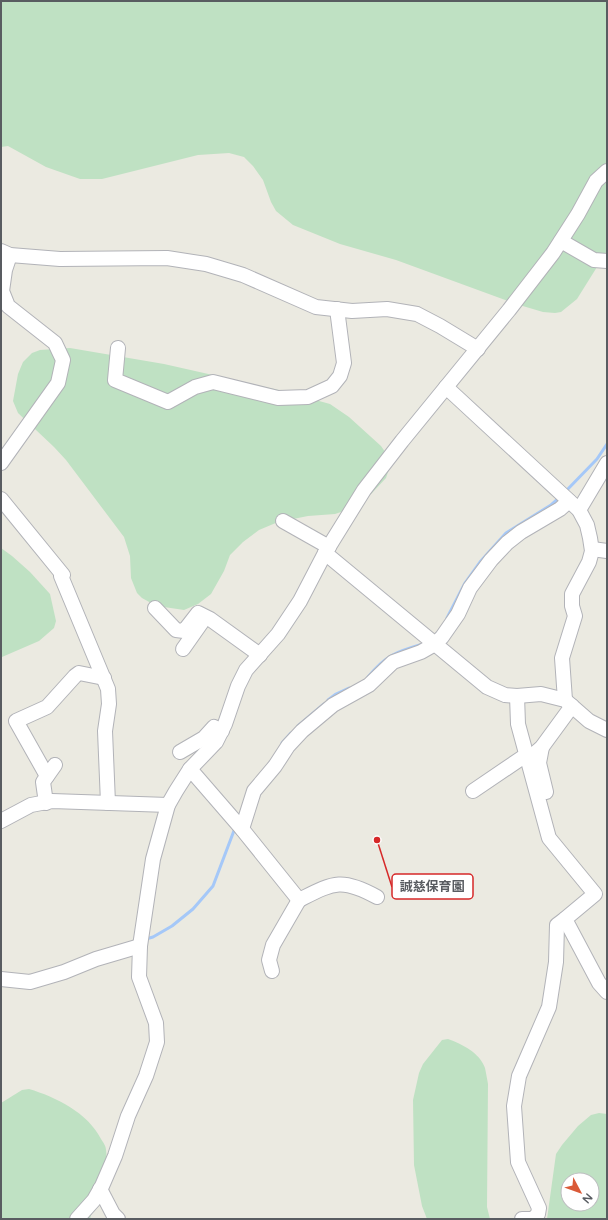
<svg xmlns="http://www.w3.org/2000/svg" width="608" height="1220" viewBox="0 0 608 1220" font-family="'Varela Round','Noto Sans JP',sans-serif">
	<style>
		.green { fill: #bfe1c3; fill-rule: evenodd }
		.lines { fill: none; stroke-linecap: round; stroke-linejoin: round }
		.stream { stroke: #a5c8f8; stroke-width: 3 }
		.minor-casing { stroke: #b2b3b8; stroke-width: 16 }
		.minor { stroke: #fff; stroke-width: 14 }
		.leader { fill: none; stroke: #d62828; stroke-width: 1.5 }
		.callout-dot { fill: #d62828; stroke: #fff; stroke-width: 1.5 }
		.callout { fill: #fff; stroke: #d62828; stroke-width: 1.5 }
		.callout-label { font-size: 13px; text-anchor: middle; font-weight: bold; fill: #595c61 }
	</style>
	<rect width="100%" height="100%" fill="#ebeae1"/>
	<!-- green -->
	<g class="green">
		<polygon points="1,1 607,1 607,251 577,299 561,312 555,313 543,312 516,304 396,260 340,244 293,225 276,211 271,202 263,180 253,166 244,157 229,153 198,155 102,179 80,179 46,167 8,146 1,147"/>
		<polygon points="70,348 164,364 283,391 330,404 349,417 381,446 390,459 390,466 386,478 372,493 353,508 335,514 308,516 278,522 259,530 243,542 230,555 224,571 211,594 198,604 184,610 164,607 151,603 142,598 137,593 131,578 130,556 124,537 66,460 54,447 18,413 13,401 18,374 23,362 32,353 40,350"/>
		<polygon points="1,548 12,556 30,572 50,594 56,621 54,628 39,641 2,657"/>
		<path d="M448,1039C462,1044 480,1053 485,1068C486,1073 487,1078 488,1084L487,1207L490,1219H427L422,1206L414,1165L413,1100L419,1073L423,1064L442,1040Z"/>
		<path d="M29,1089C56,1097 88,1113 101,1139C103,1142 106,1146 106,1150C109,1171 96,1199 90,1219H1V1103L22,1090Z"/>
		<path d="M599,1113L607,1114V1219H547L556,1154L562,1145L578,1126L591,1115ZM568,1180H592V1204H568Z"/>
	</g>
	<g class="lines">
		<!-- stream -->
		<g class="stream">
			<polyline points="565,492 597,459 607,444"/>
			<polyline points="447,618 465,583 480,562 506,533 551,505 559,498"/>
			<path d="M368,677C386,655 396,652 423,644"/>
			<polyline points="328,700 336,694 349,688"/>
			<polyline points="298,726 324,704"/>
			<polyline points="282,743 291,733"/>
			<polyline points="146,939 153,937 172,926 193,909 213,886 235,828"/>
		</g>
		<!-- minor casing -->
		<g class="minor-casing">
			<g id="minor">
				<polyline points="561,241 594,260 607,261"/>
				<polyline points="1,251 10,255 60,259 167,258 206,264 243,275 316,307 352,311 387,309 417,314 440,326 478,349"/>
				<polyline points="118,348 115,380 168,402 195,387 213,382 278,398 308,397 332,386 340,376 344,363 337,309"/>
				<polyline points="446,387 579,510 587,525 590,538 592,551 589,562 572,594 572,606 575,616 562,658 565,700"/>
				<polyline points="1,463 58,383 63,360 55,343 8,306 2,291 5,270 10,255"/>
				<polyline points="1,499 63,575 61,576 108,689 109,704 105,731 108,803"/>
				<polyline points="579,510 607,463"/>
				<polyline points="283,521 329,547"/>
				<polyline points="592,549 607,551"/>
				<polyline points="325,553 487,687 505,695 517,696 541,694 565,700 589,721 607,730"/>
				<polyline points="155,608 176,630 184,631 198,613 210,619 260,655"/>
				<polyline points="183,649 202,622"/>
				<polyline points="517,696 518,724 549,838 595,894 565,919 599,983 607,992"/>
				<polyline points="542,747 539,763 546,792"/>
				<polyline points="180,752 204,738 214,727 222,731"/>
				<polyline points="535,753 542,747 572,706"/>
				<path d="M190,769L242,829L299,900C333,883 341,877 377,897"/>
				<polyline points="47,776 16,721 47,707 75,676 79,673 104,678"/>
				<polyline points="473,791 526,755"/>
				<polyline points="46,803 43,782 55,765"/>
				<polyline points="1,821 31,805 52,801 168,805"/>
				<polyline points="242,829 254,791 275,766 288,746 302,731 333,705 369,685 393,662 421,652 435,644 442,637 458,614 470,588 491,560 507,543 521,532 560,509 569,501"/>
				<polyline points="272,971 269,960 273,945 299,900"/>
				<polyline points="1,979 30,982 64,972 96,959 140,946"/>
				<polyline points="100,1189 113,1214 118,1219"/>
				<polyline points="77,1219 94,1200 102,1186 115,1156 128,1116 146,1076 157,1042 156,1023 139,977 140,946 153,859 168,805 176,791 190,769 216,742 225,724 238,686 246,670 278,634 300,601 325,553 364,490 402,441 509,310 553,253 578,214 596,181 607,171"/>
				<polyline points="522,1219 533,1219 538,1214 539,1208 518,1162 514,1106 519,1076 549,1007 556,962 557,925 565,919"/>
			</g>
		</g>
		<!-- minor -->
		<use href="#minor" class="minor"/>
	</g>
	<!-- callouts -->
	<path class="leader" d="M377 840L392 887"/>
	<circle class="callout-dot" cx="377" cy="840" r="4"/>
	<rect class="callout" x="392" y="874" width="81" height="25" rx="4"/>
	<g class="callout-label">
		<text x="432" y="891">誠慈保育園</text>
	</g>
	<!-- border -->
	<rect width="608" height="1220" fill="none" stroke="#595c61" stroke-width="4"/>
	<!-- north arrow -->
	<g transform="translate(580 1192) rotate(131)"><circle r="19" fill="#ffffff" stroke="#bdbec0"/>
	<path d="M0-3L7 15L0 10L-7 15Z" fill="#da5a38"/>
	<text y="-6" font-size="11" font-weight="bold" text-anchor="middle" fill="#595c61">N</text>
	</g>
</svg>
